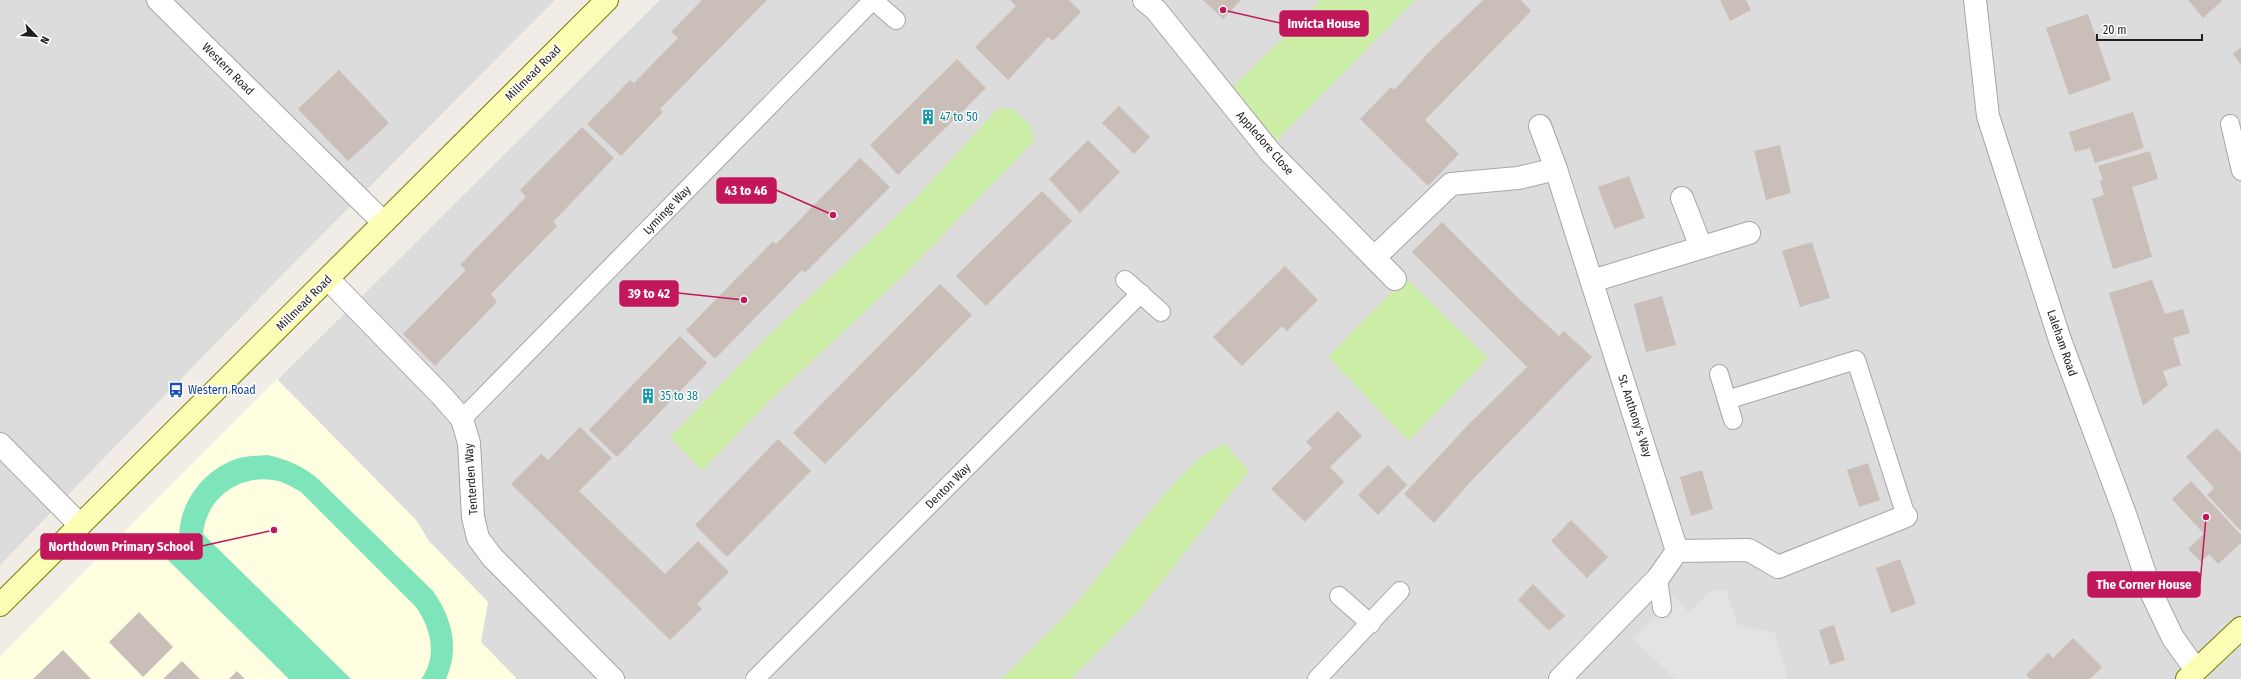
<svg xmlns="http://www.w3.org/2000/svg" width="2241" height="679" viewBox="0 0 2241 679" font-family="'Fira Sans Condensed',sans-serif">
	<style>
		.residential { fill: #dddcdc }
		.education { fill: #fffee0 }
		.grass { fill: #cdeea7 }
		.pitch { fill: #7de5b9 }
		.parking { fill: #e3e3e3 }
		.building { fill: #c9beb8 }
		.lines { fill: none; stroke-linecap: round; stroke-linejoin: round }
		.lane-casing { stroke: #a6a6a6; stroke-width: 20 }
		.street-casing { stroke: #a6a6a6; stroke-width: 24 }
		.secondary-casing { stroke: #747d00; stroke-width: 24 }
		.lane { stroke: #fff; stroke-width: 18 }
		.street { stroke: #fff; stroke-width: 22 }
		.secondary { stroke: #fdfeb6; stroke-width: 22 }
		.labels { text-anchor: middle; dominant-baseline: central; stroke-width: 3; stroke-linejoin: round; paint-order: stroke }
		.street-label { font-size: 12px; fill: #1f1f1f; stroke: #fff }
		.culture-label { font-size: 12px; fill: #0d838f; stroke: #fff; text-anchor: start }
		.transit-label { font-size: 12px; fill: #164399; stroke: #fff; text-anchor: start }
		.leader { fill: none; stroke: #c2185b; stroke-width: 1.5 }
		.callout-dot { fill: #c2185b; stroke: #fff; stroke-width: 1.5 }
		.callout { fill: #c2185b; stroke: #c2185b; stroke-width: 1.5 }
		.callout-label { font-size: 13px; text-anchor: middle; font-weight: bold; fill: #fff }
	</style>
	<rect width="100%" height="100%" fill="#f1ece5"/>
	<!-- residential -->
	<g class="residential">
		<polygon points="0,0 555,0 279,278 0,565"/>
		<polygon points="660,0 2241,0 2241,679 0,679 0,656"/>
	</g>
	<!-- education -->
	<polygon class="education" points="277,379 416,520 429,541 488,602 481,642 517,679 0,679 0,656"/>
	<!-- grass -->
	<g class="grass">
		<polygon points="1320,0 1415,0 1276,141 1233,86 1309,14"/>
		<polygon points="997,109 1013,109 1031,126 1034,141 904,275 767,403 702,471 670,437 771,333 918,196"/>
		<polygon points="1406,278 1488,358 1409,441 1328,357"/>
		<path d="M1225,444L1249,471L1141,608L1071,679H1001C1031,650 1061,621 1088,589C1115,558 1189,452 1225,444Z"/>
	</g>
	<!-- pitch -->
	<path class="pitch" d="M267,455C286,459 300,465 316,477L433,591C452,618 460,648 446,679H421C438,657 431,628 416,607L301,492C292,487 283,481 272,480C238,475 206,499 203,534L351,679H289L167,559L180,545C175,510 199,474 231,461C242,456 255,456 267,455Z"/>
	<!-- parking -->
	<polygon class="parking" points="1726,589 1738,625 1775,633 1788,679 1676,679 1633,639 1674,597 1689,613 1711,591"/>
	<!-- building -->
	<g class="building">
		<polygon points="702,0 767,0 660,109 663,112 621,156 587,124 630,80 634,83 678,38 671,32"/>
		<polygon points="1010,0 1069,0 1081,12 1053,41 1048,37 1008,80 975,47 1016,6"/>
		<polygon points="1203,0 1241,0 1223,19"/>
		<polygon points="1483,0 1521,0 1531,11 1425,120 1459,154 1428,186 1360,119 1391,87 1394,90 1431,50"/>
		<polygon points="1720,0 1746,0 1751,10 1730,21"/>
		<polygon points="2188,0 2223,0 2203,18"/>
		<polygon points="2088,14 2111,80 2069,95 2046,28"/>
		<polygon points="2241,47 2241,65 2233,54"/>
		<polygon points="957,59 986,88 898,175 870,145"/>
		<polygon points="339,70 389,123 348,161 298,109"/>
		<polygon points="1119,106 1150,137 1134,154 1102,123"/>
		<polygon points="2133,112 2144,148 2095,163 2090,148 2075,152 2069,132"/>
		<polygon points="582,127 614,158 553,222 557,226 491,294 497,302 435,366 403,334 466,270 460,265 526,197 520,190"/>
		<polygon points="1088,140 1120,172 1080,213 1049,179"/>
		<polygon points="1780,145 1791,193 1766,200 1754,151"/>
		<polygon points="2150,151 2158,179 2132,187 2152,257 2113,269 2092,199 2104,195 2100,181 2103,180 2098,166"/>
		<polygon points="860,158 890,187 805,273 802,270 715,359 686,330 773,241 776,244"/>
		<polygon points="1629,176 1645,218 1614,229 1598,187"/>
		<polygon points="1042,191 1072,221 986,306 956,276"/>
		<polygon points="1442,222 1514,294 1559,336 1564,331 1592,357 1473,479 1434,523 1404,494 1469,424 1527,367 1412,252"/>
		<polygon points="1812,242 1830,298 1800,307 1782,251"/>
		<polygon points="1285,266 1318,300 1287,331 1282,326 1242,366 1213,337"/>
		<polygon points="2152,280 2165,314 2183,309 2190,333 2173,338 2181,365 2163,371 2168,385 2143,406 2109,293"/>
		<polygon points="940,284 972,315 825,464 793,433"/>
		<polygon points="1662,296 1676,345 1646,352 1634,304"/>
		<polygon points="680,336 707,363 617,457 589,430"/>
		<polygon points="1338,411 1362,436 1330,467 1344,482 1305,522 1271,489 1312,448 1306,442"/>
		<polygon points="580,427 612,458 579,491 665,574 698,541 729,572 697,604 702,609 670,640 511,484 541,454 548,460"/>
		<polygon points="2217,428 2241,453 2241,531 2207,495 2214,488 2186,457"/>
		<polygon points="778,439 811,471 727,557 695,525"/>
		<polygon points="1868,463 1880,500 1859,507 1847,470"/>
		<polygon points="1388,465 1407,485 1378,515 1358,495"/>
		<polygon points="1702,470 1713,509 1691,516 1680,477"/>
		<polygon points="2191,481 2241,535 2241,543 2218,564 2209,554 2201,562 2188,549 2204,534 2172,499"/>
		<polygon points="1571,520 1608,557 1587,578 1551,541"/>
		<polygon points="1900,559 1916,604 1891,613 1876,568"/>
		<polygon points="1533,584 1565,616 1549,631 1518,600"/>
		<polygon points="139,612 173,647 143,677 109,642"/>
		<polygon points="1834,625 1845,660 1830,665 1819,630"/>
		<polygon points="2073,638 2102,667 2090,679 2030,679 2026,675 2048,653 2053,658"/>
		<polygon points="63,650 91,679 33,679"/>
		<polygon points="182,661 200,679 163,679"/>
		<polygon points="237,671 245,679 229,679"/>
	</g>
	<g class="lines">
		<!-- lane casing -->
		<g class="lane-casing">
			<g id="lane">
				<polyline points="873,0 896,20"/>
				<polyline points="2230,124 2241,171"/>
				<polyline points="1125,280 1161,312"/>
				<polyline points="1719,374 1733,420"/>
				<polyline points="1727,400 1856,360 1906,516"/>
				<polyline points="462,419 873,0"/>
				<polyline points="1658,578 1662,608"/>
				<polyline points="1339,596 1371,624"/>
				<polyline points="755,679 1141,293"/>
				<polyline points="1317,679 1400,591"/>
			</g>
		</g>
		<!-- street casing -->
		<g class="street-casing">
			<g id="street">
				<polyline points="158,0 383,222"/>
				<polyline points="1144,0 1156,10 1271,153 1395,279"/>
				<polyline points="1975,0 1988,116 2060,340 2125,514 2151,592 2173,638 2196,670"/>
				<polyline points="1540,126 1556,169 1677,551 1658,578 1560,679"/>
				<polyline points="1682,198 1701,247"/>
				<polyline points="1374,258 1451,184 1518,178 1556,169"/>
				<polyline points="328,279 442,396 462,419 469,443 473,517 478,538 492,557 613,679"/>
				<polyline points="1592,281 1749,233"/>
				<polyline points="0,444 80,525"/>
				<polyline points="1677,551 1749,550 1778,567 1906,516"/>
			</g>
		</g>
		<!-- secondary casing -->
		<g class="secondary-casing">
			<g id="secondary">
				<polyline points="0,605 607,0"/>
				<polyline points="2187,679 2241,628"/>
			</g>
		</g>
		<!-- lane -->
		<use href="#lane" class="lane"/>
		<!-- street -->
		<use href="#street" class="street"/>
		<!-- secondary -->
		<use href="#secondary" class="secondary"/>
	</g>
	<!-- icons -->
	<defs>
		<g id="building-bare" transform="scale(1.2)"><path d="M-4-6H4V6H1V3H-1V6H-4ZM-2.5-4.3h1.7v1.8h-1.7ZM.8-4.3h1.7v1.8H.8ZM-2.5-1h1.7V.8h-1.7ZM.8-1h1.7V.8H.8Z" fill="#0f9aa8" stroke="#fff" stroke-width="2.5" paint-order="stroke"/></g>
		<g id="bus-bare" transform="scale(1.2)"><path d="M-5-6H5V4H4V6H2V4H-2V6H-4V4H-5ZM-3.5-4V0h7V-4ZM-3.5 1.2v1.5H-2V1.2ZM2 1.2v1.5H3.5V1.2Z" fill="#1a4fb4" stroke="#fff" stroke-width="2.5" paint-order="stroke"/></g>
	</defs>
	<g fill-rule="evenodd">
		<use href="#building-bare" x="928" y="117"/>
		<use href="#bus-bare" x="176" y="390"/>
		<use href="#building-bare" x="648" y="396"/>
	</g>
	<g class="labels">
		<!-- street labels -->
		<g class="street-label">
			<text transform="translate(228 69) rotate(45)">Western Road</text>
			<text transform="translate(533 73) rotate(-45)">Millmead Road</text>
			<text transform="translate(1265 143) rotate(49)">Appledore Close</text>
			<text transform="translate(667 210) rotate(-46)">Lyminge Way</text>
			<text transform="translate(304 303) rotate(-45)">Millmead Road</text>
			<text transform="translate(2062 343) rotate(71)">Laleham Road</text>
			<text transform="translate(1635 416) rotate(72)">St. Anthony's Way</text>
			<text transform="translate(471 479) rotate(-94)">Tenterden Way</text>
			<text transform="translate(948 486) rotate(-45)">Denton Way</text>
		</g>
		<!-- culture labels -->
		<g class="culture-label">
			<text x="940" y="117">47 to 50</text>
			<text x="660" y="396">35 to 38</text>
		</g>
		<!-- transit labels -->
		<g class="transit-label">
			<text x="188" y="390">Western Road</text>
		</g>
	</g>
	<!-- callouts -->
	<path class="leader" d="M1223 10L1280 23M833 215L776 190M744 300L678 293M274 530L202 546M2206 517L2200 584"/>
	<g class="callout-dot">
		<circle cx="1223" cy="10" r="4"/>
		<circle cx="833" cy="215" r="4"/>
		<circle cx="744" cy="300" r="4"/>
		<circle cx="274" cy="530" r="4"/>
		<circle cx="2206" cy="517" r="4"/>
	</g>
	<g class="callout">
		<rect x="1280" y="11" width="88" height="25" rx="4"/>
		<rect x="717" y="178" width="59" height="25" rx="4"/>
		<rect x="620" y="281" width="58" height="25" rx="4"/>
		<rect x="41" y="534" width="161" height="25" rx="4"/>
		<rect x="2088" y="572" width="112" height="25" rx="4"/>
	</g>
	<g class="callout-label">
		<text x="1324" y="28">Invicta House</text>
		<text x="746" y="195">43 to 46</text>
		<text x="649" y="298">39 to 42</text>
		<text x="121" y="551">Northdown Primary School</text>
		<text x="2144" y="589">The Corner House</text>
	</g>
	<!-- north arrow -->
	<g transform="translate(36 36) rotate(115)" stroke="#ffffff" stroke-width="3" paint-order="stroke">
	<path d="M0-3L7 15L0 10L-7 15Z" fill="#1f1f1f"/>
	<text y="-6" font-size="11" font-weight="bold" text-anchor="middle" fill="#1f1f1f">N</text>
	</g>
	<!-- scale -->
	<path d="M2097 34v6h105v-6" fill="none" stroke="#1f1f1f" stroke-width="2"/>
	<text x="2103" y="34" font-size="12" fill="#1f1f1f" stroke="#ffffff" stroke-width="3" paint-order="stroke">20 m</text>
</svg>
